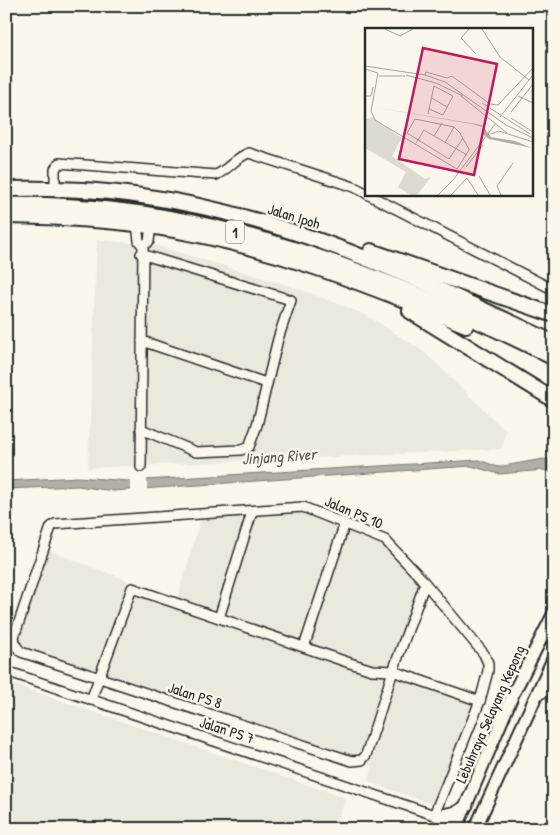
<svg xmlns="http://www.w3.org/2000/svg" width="560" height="835" viewBox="0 0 560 835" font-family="'Patrick Hand',sans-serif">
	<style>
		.built { fill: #ebe8de }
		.water { fill: #b1afa7; stroke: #7b7a75 }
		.pier { fill: #fbf7ec }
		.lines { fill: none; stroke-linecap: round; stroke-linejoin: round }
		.minor-casing { stroke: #2b2b2b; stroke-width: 12 }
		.major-casing { stroke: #2b2b2b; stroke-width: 15 }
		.highway-casing { stroke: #2b2b2b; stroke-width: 18 }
		.minor { stroke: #fbf7ec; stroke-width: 9 }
		.major { stroke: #fbf7ec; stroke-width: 11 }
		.highway { stroke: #fbf7ec; stroke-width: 14 }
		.labels { text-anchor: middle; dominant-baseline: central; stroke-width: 5; stroke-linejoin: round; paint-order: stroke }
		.shield { fill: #fbf7ec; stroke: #696865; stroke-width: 1 }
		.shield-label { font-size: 14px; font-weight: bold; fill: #2b2b2b }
		.street-label { font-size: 15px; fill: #2b2b2b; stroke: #fbf7ec }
		.water-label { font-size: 16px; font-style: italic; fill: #5a5956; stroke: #fbf7ec }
		.inset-road { fill: none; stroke: #a8a59f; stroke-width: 1 }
		.view { fill: #c2185b; fill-opacity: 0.15; stroke: #c2185b; stroke-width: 2.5 }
		.inset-edge { fill: none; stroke: #2b2b2b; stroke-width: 2.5 }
	</style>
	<rect width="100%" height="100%" fill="#fbf7ec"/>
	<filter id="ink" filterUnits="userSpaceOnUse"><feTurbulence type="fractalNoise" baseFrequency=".02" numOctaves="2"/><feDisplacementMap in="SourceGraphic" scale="10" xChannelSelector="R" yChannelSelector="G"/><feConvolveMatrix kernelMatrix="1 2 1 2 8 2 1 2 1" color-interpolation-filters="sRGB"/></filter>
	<g filter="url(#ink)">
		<!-- built -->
		<g class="built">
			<polygon points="97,240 155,245 300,289 366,315 423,351 506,431 502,449 88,468"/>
			<polygon points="295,509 381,542 421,584 388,673 476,702 434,805 369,782 373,766 23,649 19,644 17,637 48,550 126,580 130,587 175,606 201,518 248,515"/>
			<polygon points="6,682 346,798 335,829 6,829"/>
		</g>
		<!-- water -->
		<polygon class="water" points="543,459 554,460 554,474 544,470 499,474 471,466 113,491 78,486 6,489 6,481 78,477 128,481 479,460 498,467"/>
		<!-- pier -->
		<polygon class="pier" points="147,477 147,490 131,492 131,478"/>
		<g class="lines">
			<!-- minor casing -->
			<g class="minor-casing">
				<g id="minor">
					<path d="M55,188V169L59,163L216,175C229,169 236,157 249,153L354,187L366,193"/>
					<polyline points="367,194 554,290"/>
					<polyline points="137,224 139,241 143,246"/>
					<polyline points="142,341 266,383"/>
					<polyline points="141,429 196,452 241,450 249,447 257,425 278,339 291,300 141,254"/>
					<polyline points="141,467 143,246 149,241 151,226"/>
					<polyline points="425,583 393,671 366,755 362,760 352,761 21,652 16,646 14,637 51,527 55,524 303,507 385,540 420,577 484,654 488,663 488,671 480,701 434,815"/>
					<polyline points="219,618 252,512"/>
					<polyline points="304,647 345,523"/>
					<polyline points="6,671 458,823"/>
					<polyline points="538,695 554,688"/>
					<polyline points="91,700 132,588 347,662 372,670 393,671 480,701"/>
				</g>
			</g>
			<!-- major casing -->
			<g class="major-casing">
				<g id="major">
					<polyline points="438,816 457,812 467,805"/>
					<polyline points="456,829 513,694 554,613"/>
					<polyline points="475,829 554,657"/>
				</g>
			</g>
			<!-- highway casing -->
			<g class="highway-casing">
				<g id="highway">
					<path d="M6,189C52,188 97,189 142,196C252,211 358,252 458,298C490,313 522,327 554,343"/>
					<path d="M6,205C151,202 281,238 413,293C461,313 508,334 554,358"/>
					<path d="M6,216C54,217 102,219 150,226C259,242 365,283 466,325"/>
					<polyline points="371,251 554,315"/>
					<polyline points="410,311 554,400"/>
				</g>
			</g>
			<!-- minor -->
			<use href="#minor" class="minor"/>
			<!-- major -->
			<use href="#major" class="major"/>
			<!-- highway -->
			<use href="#highway" class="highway"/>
		</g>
	</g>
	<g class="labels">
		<!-- shield labels -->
		<rect class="shield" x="226" y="220.5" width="18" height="23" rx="4"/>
		<g class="shield-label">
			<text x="235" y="232">1</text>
		</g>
		<!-- street labels -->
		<g class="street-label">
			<text transform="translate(294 216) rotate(17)">Jalan Ipoh</text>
			<text transform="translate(354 512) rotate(23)">Jalan PS 10</text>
			<text transform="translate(195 695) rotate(18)">Jalan PS 8</text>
			<text transform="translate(490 714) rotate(-66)">Lebuhraya Selayang Kepong</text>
			<text transform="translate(227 730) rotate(18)">Jalan PS 7</text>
		</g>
		<!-- water labels -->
		<g class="water-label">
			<text transform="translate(279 456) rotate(-4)">Jinjang River</text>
		</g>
	</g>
	<!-- overview -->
	<g transform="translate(365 28)">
		<rect width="168" height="168" fill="#fbf7ec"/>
		<path d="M7,89L37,110L27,128L60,151L66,149L52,167H46L33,159L41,144L0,120V92Z" fill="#dddad0"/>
		<path d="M8,79L117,97L126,109L150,113L167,120L124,111L119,107L118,99L107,96Z" fill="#b1afa7"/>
		<path class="inset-road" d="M20,1L35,8L48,1M104,1L96,10L111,26M117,1L135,29L164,52M0,38L60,47L80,54L141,97L168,110M0,41L13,45L6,83L10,92L92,141M41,47L71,55L98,68M60,47L61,44L82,50L87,48L125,76L133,77L168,40M14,48H40M0,68H6L8,59M96,68L142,105M153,68L168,75M67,70L82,79M117,75L165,106M64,81L78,87L88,68L69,58M146,84L168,56M63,86L69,58M135,89L168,47M146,90L168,104M126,106L134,103L168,114M69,108L77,95M51,115L59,102L102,127M80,115L89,99M101,139L118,117M92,141L104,122V121L97,109L95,105L89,99L50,91L42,105L84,131L98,110M114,148L125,167M73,167L88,152L131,95M86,167L102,150L113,167M136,167L132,158L148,135"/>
		<path class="view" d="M58,20L132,36L109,147L34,131Z"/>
		<rect width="168" height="168" class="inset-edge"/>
	</g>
	<!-- margin -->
	<rect width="560" height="835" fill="none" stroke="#fbf7ec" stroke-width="25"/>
	<rect x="12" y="12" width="535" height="810" fill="none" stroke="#2b2b2b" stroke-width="2" filter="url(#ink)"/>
</svg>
